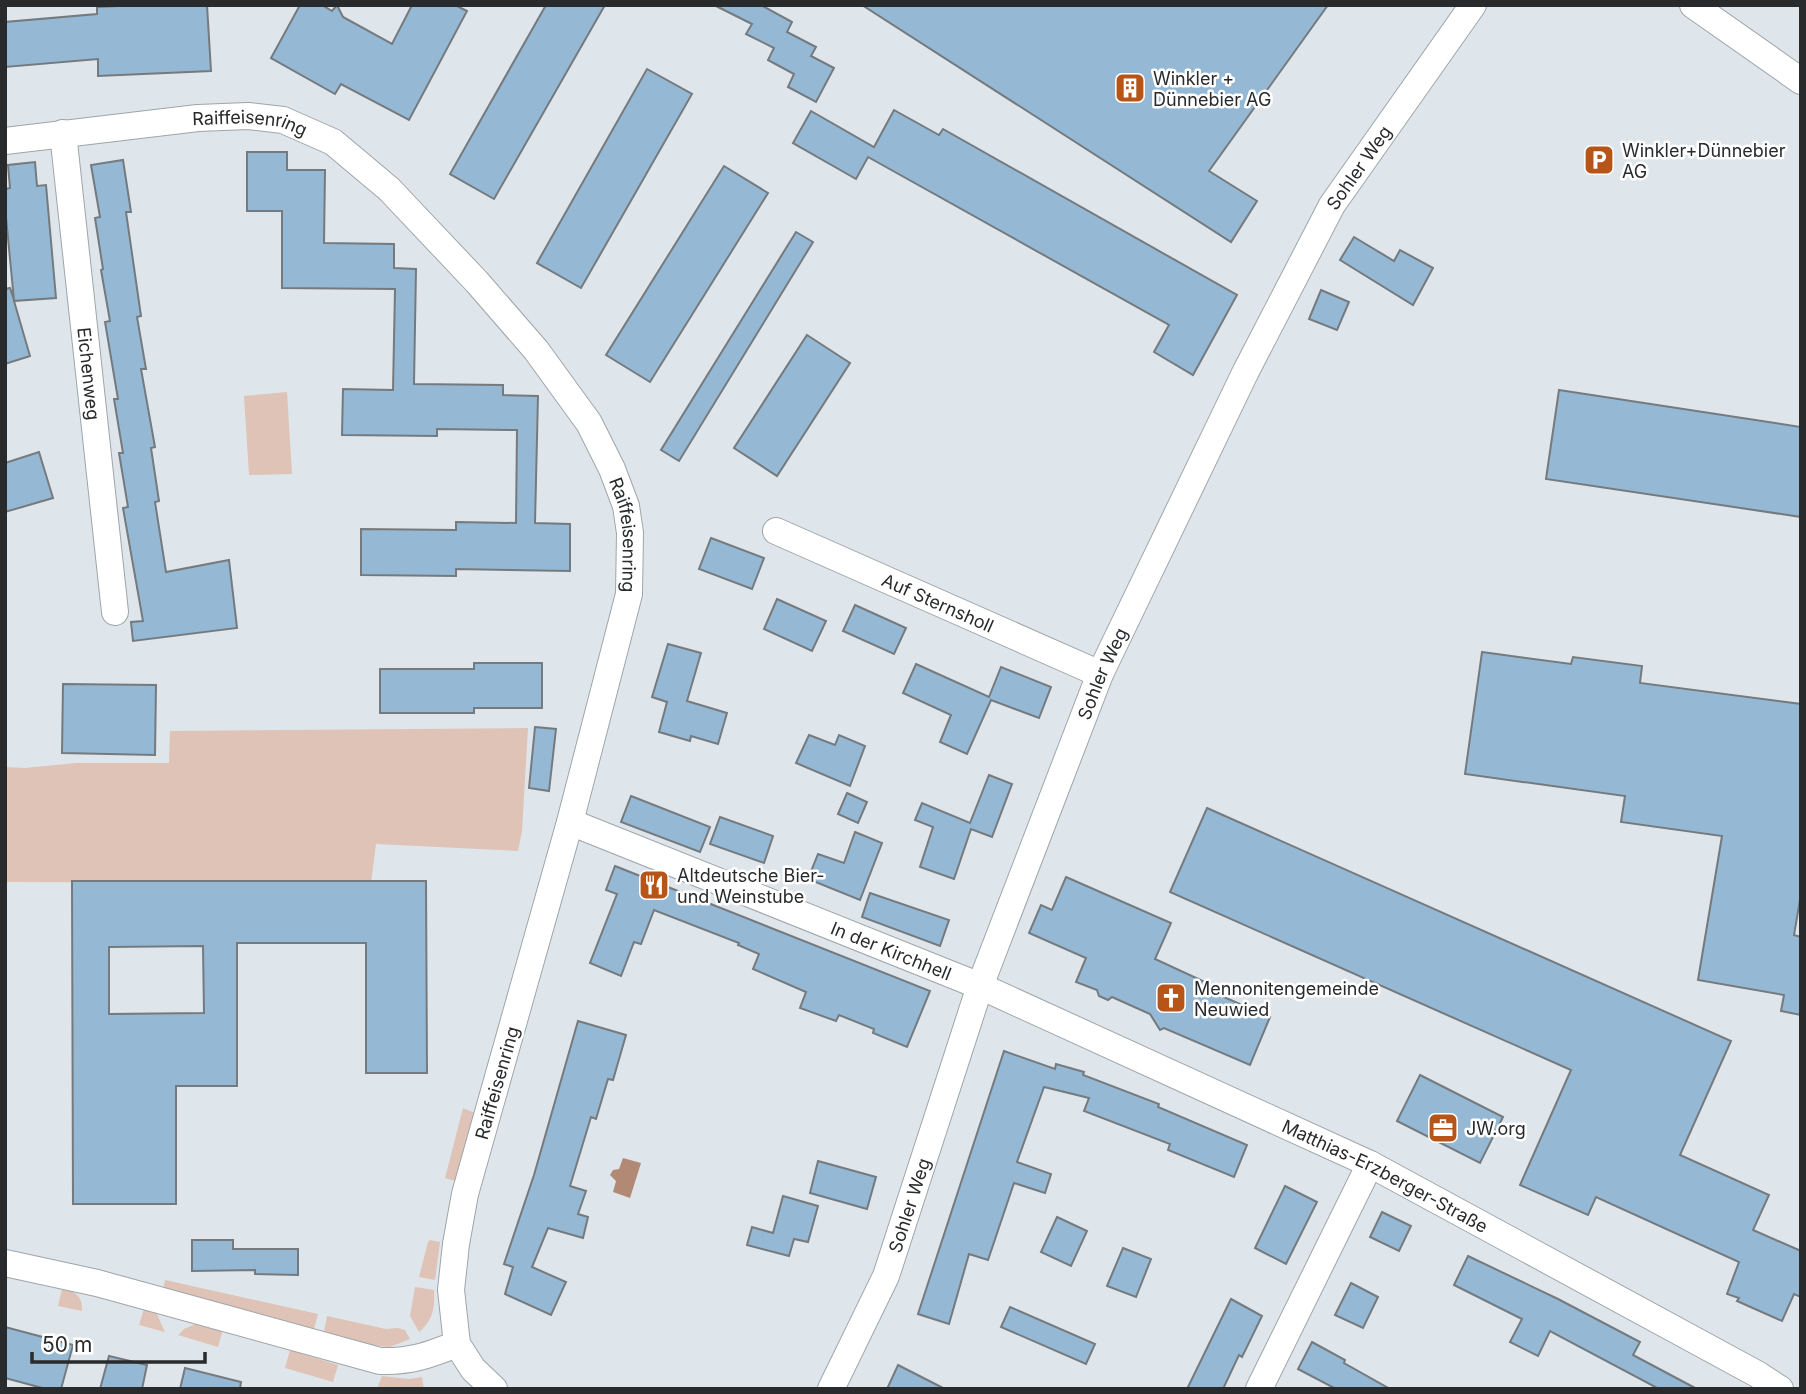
<svg xmlns="http://www.w3.org/2000/svg" width="1806" height="1394" viewBox="0 0 1806 1394" font-family="Inter,sans-serif">
	<style>
		.green { fill: #dec3b6 }
		.water { fill: #b18975 }
		.building { fill: #95b9d5; stroke: #747a7e; stroke-width: 2; fill-rule: evenodd }
		.lines { fill: none; stroke-linecap: round; stroke-linejoin: round }
		.street-casing { stroke: #9ea5aa; stroke-width: 28 }
		.street { stroke: #fff; stroke-width: 26 }
		.labels { text-anchor: middle; dominant-baseline: central; stroke-width: 5; stroke-linejoin: round; paint-order: stroke }
		.poi-label { font-size: 18px; fill: #282a2c; stroke: #fff; text-anchor: start }
		.street-label { font-size: 18px; fill: #282a2c; stroke: #fff }
	</style>
	<rect width="100%" height="100%" fill="#dfe6eb"/>
	<!-- green -->
	<g class="green">
		<polygon points="287,392 292,474 249,475 244,396"/>
		<polygon points="528,728 522,831 518,851 376,844 371,883 5,882 5,767 25,768 76,763 169,763 170,731"/>
		<polygon points="463,1108 477,1114 459,1182 445,1178"/>
		<polygon points="430,1240 440,1242 435,1280 419,1277 428,1242"/>
		<polygon points="165,1280 318,1314 314,1329 163,1291"/>
		<path d="M415,1287L434,1290C435,1308 433,1320 419,1332L410,1316Z"/>
		<path d="M62,1289C76,1292 82,1295 82,1311L58,1306Z"/>
		<polygon points="144,1309 156,1312 165,1332 139,1325"/>
		<polygon points="327,1316 386,1329 398,1328 405,1330 410,1339 390,1347 369,1345 324,1332"/>
		<polygon points="200,1322 223,1329 218,1347 178,1335 184,1329"/>
		<polygon points="290,1350 338,1365 333,1382 285,1368"/>
		<polygon points="382,1376 409,1379 422,1377 424,1389 377,1389"/>
	</g>
	<!-- water -->
	<polygon class="water" points="623,1158 641,1163 630,1198 613,1192 616,1181 610,1175 613,1170 619,1169"/>
	<!-- building -->
	<g class="building">
		<polygon points="141,5 207,5 211,71 98,76 98,59 5,67 5,22 97,14 97,7"/>
		<polygon points="300,5 322,5 332,11 337,5 343,17 392,44 412,5 455,5 467,11 409,120 341,84 335,94 271,58"/>
		<polygon points="546,5 605,5 494,199 450,174"/>
		<polygon points="714,5 761,5 792,22 787,32 816,47 811,56 834,68 816,102 788,87 794,74 768,60 774,48 746,34 752,24"/>
		<polygon points="862,5 1328,5 1209,171 1257,201 1231,242"/>
		<polygon points="647,69 692,94 581,288 537,263"/>
		<polygon points="894,110 939,135 943,129 1237,295 1193,375 1154,352 1169,325 868,157 856,179 793,143 811,111 874,147"/>
		<polygon points="247,152 287,152 287,170 325,170 324,243 394,244 394,268 416,269 414,384 503,385 503,395 538,396 535,523 570,524 570,571 456,569 456,576 361,575 361,529 456,530 456,522 516,523 517,430 437,429 437,436 342,435 343,389 393,390 395,289 282,288 282,211 247,211"/>
		<polygon points="123,160 131,212 126,212 141,316 137,317 146,369 141,369 155,447 151,448 159,501 155,502 166,572 229,560 237,628 133,641 131,622 143,621 123,508 128,507 119,453 123,453 114,399 118,399 105,322 110,321 101,270 103,269 95,218 100,217 91,165"/>
		<polygon points="35,162 37,186 46,185 56,298 14,301 30,356 5,364 5,289 10,288 14,300 5,207 5,189 10,188 8,165"/>
		<polygon points="724,166 768,193 650,382 606,355"/>
		<polygon points="796,232 813,242 679,461 661,450"/>
		<polygon points="1354,237 1394,261 1400,250 1433,268 1413,305 1340,260"/>
		<polygon points="1321,290 1349,302 1337,330 1309,319"/>
		<polygon points="807,335 850,363 777,476 734,448"/>
		<polygon points="1559,390 1801,427 1801,517 1546,479"/>
		<polygon points="39,452 53,498 5,512 5,463"/>
		<polygon points="711,538 764,558 752,589 699,569"/>
		<polygon points="777,599 826,621 812,651 764,629"/>
		<polygon points="855,605 906,628 894,654 843,631"/>
		<polygon points="668,644 701,653 687,701 727,713 718,744 691,736 690,741 659,732 667,702 652,697"/>
		<polygon points="1482,652 1571,664 1573,657 1642,666 1640,683 1801,704 1801,894 1794,935 1801,937 1801,1015 1781,1011 1784,995 1698,980 1722,836 1621,822 1625,796 1465,774"/>
		<polygon points="474,663 542,663 542,708 474,708 474,713 380,713 380,669 474,669"/>
		<polygon points="916,664 989,697 1001,667 1051,687 1039,718 991,700 967,754 940,742 951,715 903,693"/>
		<polygon points="63,684 156,685 155,755 62,753"/>
		<polygon points="535,727 556,729 549,791 529,788"/>
		<polygon points="809,735 835,745 839,735 865,746 850,786 796,763"/>
		<polygon points="989,775 1012,784 992,837 971,829 954,879 920,867 933,827 915,820 922,803 970,823"/>
		<polygon points="847,793 867,802 858,823 838,814"/>
		<polygon points="631,796 710,827 700,852 621,822"/>
		<polygon points="1207,808 1731,1041 1680,1155 1769,1195 1753,1230 1801,1251 1801,1297 1794,1294 1782,1321 1737,1301 1739,1298 1727,1294 1739,1262 1596,1197 1588,1215 1520,1185 1571,1070 1170,892"/>
		<polygon points="720,817 773,836 764,863 710,844"/>
		<polygon points="855,832 882,843 860,900 808,879 818,854 844,863"/>
		<polygon points="615,866 930,991 907,1047 873,1033 874,1029 839,1015 836,1021 800,1008 806,992 753,969 759,954 738,945 739,943 654,910 641,944 634,942 621,976 590,963 617,894 606,890"/>
		<polygon points="1066,877 1171,923 1155,959 1205,982 1203,988 1270,1017 1250,1065 1164,1028 1160,1030 1150,1014 1112,997 1108,1000 1099,996 1097,990 1076,982 1086,958 1029,933 1041,905 1052,910"/>
		<path d="M72,881H426L427,1073H366V943H237V1086H176V1204H73ZM203,946L204,1013L109,1014V947Z"/>
		<polygon points="870,893 949,920 940,946 862,917"/>
		<polygon points="578,1021 626,1035 613,1080 608,1079 596,1119 591,1117 570,1186 586,1191 578,1214 588,1217 583,1238 548,1228 532,1267 566,1282 551,1315 505,1294 513,1267 504,1264 534,1175"/>
		<polygon points="1004,1051 1055,1069 1056,1064 1084,1072 1083,1075 1159,1104 1158,1107 1247,1145 1234,1177 1168,1150 1170,1144 1084,1111 1089,1098 1044,1087 1017,1162 1051,1174 1045,1193 1014,1183 988,1260 969,1254 949,1324 918,1314"/>
		<polygon points="1420,1075 1503,1117 1480,1163 1397,1121"/>
		<polygon points="818,1161 876,1177 867,1209 810,1193"/>
		<polygon points="1285,1186 1317,1202 1286,1264 1255,1248"/>
		<polygon points="783,1196 818,1206 808,1242 794,1239 789,1256 747,1245 752,1227 773,1233"/>
		<polygon points="1382,1212 1411,1226 1399,1251 1370,1237"/>
		<polygon points="1057,1217 1087,1231 1071,1266 1041,1252"/>
		<polygon points="192,1240 233,1240 233,1249 298,1249 298,1275 255,1274 255,1270 192,1271"/>
		<polygon points="1123,1248 1151,1259 1136,1297 1107,1286"/>
		<polygon points="1468,1256 1558,1299 1640,1342 1633,1355 1697,1389 1659,1389 1550,1331 1538,1356 1510,1342 1522,1319 1454,1285"/>
		<polygon points="1351,1283 1378,1297 1363,1328 1335,1315"/>
		<polygon points="1231,1299 1262,1316 1242,1357 1239,1355 1223,1389 1187,1389"/>
		<polygon points="1010,1307 1095,1344 1086,1364 1001,1327"/>
		<polygon points="5,1327 73,1345 61,1389 46,1389 5,1378"/>
		<polygon points="1312,1342 1345,1360 1344,1363 1390,1389 1336,1389 1298,1369"/>
		<polygon points="109,1356 147,1365 142,1389 100,1389"/>
		<polygon points="898,1365 945,1389 887,1389"/>
		<polygon points="185,1368 241,1382 240,1389 180,1389"/>
	</g>
	<g class="lines">
		<!-- street casing -->
		<g class="street-casing">
			<g id="street">
				<polyline points="1693,5 1801,81"/>
				<path id="s1" d="M63,133L115,612"/>
				<path id="s2" d="M5,141L198,118L248,116L283,120L333,142L389,189L477,282L536,350L589,423L612,469L626,506L630,533L629,594L570,822L465,1194L456,1244L451,1290L457,1344L473,1369L494,1389"/>
				<path id="s3" d="M776,531L1100,674"/>
				<path id="s4" d="M570,822L980,986L1370,1164L1757,1374L1780,1389"/>
				<path d="M5,1263L97,1283L380,1361C411,1362 429,1355 457,1344"/>
				<path id="s5" d="M831,1389L886,1276L980,986L1100,674L1246,371L1332,205L1473,5"/>
				<polyline points="1259,1389 1370,1164"/>
			</g>
		</g>
		<!-- street -->
		<use href="#street" class="street"/>
	</g>
	<!-- icons -->
	<defs>
		<g id="building-square" transform="scale(1.575)"><rect x="-9" y="-9" width="18" height="18" rx="4" fill="#b75518" stroke="#fff"/><path d="M-4-6H4V6H1V3H-1V6H-4ZM-2.5-4.3h1.7v1.8h-1.7ZM.8-4.3h1.7v1.8H.8ZM-2.5-1h1.7V.8h-1.7ZM.8-1h1.7V.8H.8Z" fill="#fff"/></g>
		<g id="parking-square" transform="scale(1.575)"><rect x="-9" y="-9" width="18" height="18" rx="4" fill="#b75518" stroke="#fff"/><path d="M-3.5-5.5H1a3.5 3.5 0 0 1 0 7H-1V5.5H-3.5ZM-1-3.4V-.6H.8a1.4 1.4 0 0 0 0-2.8Z" fill="#fff"/></g>
		<g id="restaurant-square" transform="scale(1.575)"><rect x="-9" y="-9" width="18" height="18" rx="4" fill="#b75518" stroke="#fff"/><path d="M-5-6h1v4h1v-4h1v4h1v-4h1v5L-1.5 .5V6h-2V.5L-5-1ZM5-6V6H3V1.5H1.5Q1.5-4 5-6Z" fill="#fff"/></g>
		<g id="church-square" transform="scale(1.575)"><rect x="-9" y="-9" width="18" height="18" rx="4" fill="#b75518" stroke="#fff"/><path d="M-1.2-6h2.4v3.5h3.3v2.4h-3.3V6h-2.4V-.1h-3.3v-2.4h3.3Z" fill="#fff"/></g>
		<g id="office-square" transform="scale(1.575)"><rect x="-9" y="-9" width="18" height="18" rx="4" fill="#b75518" stroke="#fff"/><path d="M-6-3h4V-5.5h4V-3h4V5H-6ZM-1-4.5V-3h2v-1.5ZM-6 0V1H6V0Z" fill="#fff"/></g>
	</defs>
	<g fill-rule="evenodd">
		<use href="#building-square" x="1130" y="88"/>
		<use href="#parking-square" x="1599" y="160"/>
		<use href="#restaurant-square" x="654" y="885"/>
		<use href="#church-square" x="1171" y="998"/>
		<use href="#office-square" x="1443" y="1128"/>
	</g>
	<g class="labels">
		<!-- poi labels -->
		<g class="poi-label">
			<text x="1153" y="78">Winkler +<tspan x="1153" dy="21">Dünnebier AG</tspan></text>
			<text x="1622" y="150">Winkler+Dünnebier<tspan x="1622" dy="21">AG</tspan></text>
			<text x="677" y="875">Altdeutsche Bier-<tspan x="677" dy="21">und Weinstube</tspan></text>
			<text x="1194" y="988">Mennonitengemeinde<tspan x="1194" dy="21">Neuwied</tspan></text>
			<text x="1466" y="1128">JW.org</text>
		</g>
		<!-- street labels -->
		<g class="street-label">
			<text stroke="none"><textPath href="#s2" startOffset="247">Raiffeisenring</textPath></text>
			<text stroke="none"><textPath href="#s5" startOffset="1334">Sohler Weg</textPath></text>
			<text stroke="none"><textPath href="#s1" startOffset="242">Eichenweg</textPath></text>
			<text stroke="none"><textPath href="#s2" startOffset="835">Raiffeisenring</textPath></text>
			<text stroke="none"><textPath href="#s3" startOffset="177">Auf Sternsholl</textPath></text>
			<text stroke="none"><textPath href="#s5" startOffset="766">Sohler Weg</textPath></text>
			<text stroke="none"><textPath href="#s4" startOffset="346">In der Kirchhell</textPath></text>
			<text transform="translate(497 1083) rotate(-74)">Raiffeisenring</text>
			<text stroke="none"><textPath href="#s4" startOffset="889">Matthias-Erzberger-Straße</textPath></text>
			<text stroke="none"><textPath href="#s5" startOffset="200">Sohler Weg</textPath></text>
		</g>
	</g>
	<!-- border -->
	<rect width="1806" height="1394" fill="none" stroke="#282a2c" stroke-width="14"/>
	<!-- scale -->
	<path d="M32 1352v10h173v-10" fill="none" stroke="#282a2c" stroke-width="3.5"/>
	<text x="42" y="1352" font-size="21" fill="#282a2c" stroke="#ffffff" stroke-width="5" paint-order="stroke">50 m</text>
</svg>
